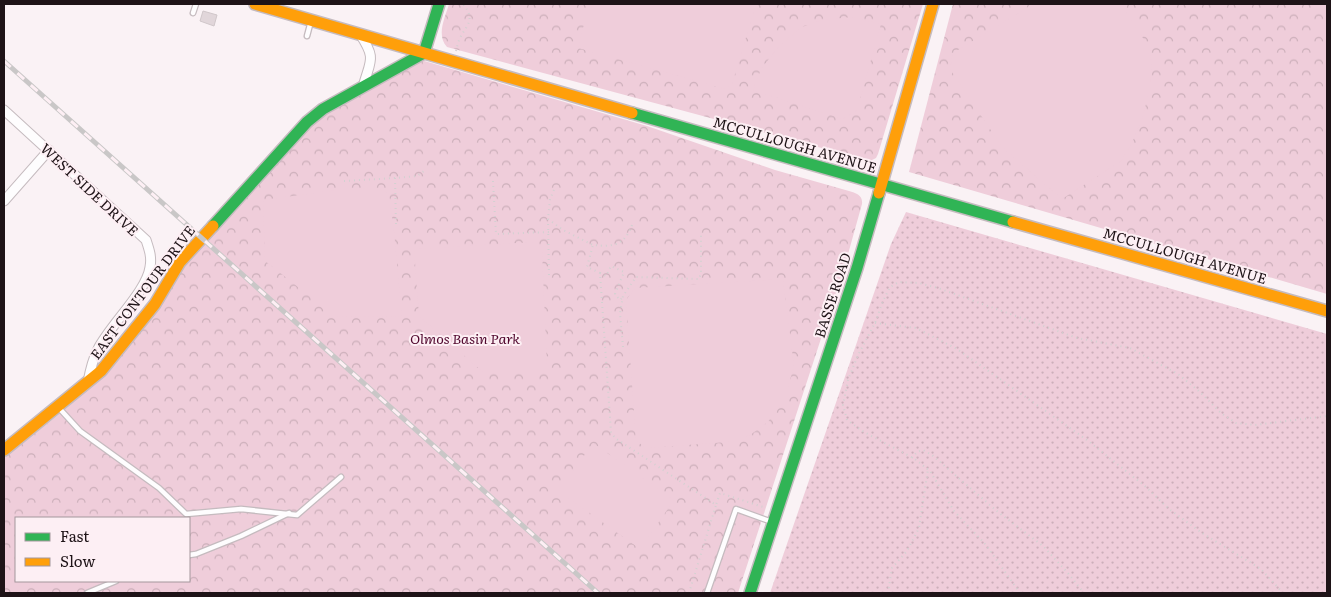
<svg xmlns="http://www.w3.org/2000/svg" width="1331" height="597" viewBox="0 0 1331 597" font-family="Literata,serif">
	<style>
		.grass { fill: url(#grass-dots) }
		.park { fill: url(#park-crowns); fill-rule: evenodd }
		.pitch { fill: #efcdda }
		.building { fill: #e1d6da; stroke: #d0c7ca }
		.lines { fill: none; stroke-linecap: round; stroke-linejoin: round }
		.lane-casing { stroke: #c5bbbf; stroke-width: 7 }
		.street-casing { stroke: #c5bbbf; stroke-width: 11 }
		.fast-casing { stroke: #c5bbbf; stroke-width: 14 }
		.slow-casing { stroke: #c5bbbf; stroke-width: 14 }
		.path { stroke: #d3d1d1; stroke-width: 2; stroke-dasharray: 1 4; stroke-linecap: butt }
		.lane { stroke: #fefdfe; stroke-width: 4.5 }
		.street { stroke: #fefdfe; stroke-width: 9 }
		.fast { stroke: #30b455; stroke-width: 11 }
		.slow { stroke: #ff9f0a; stroke-width: 11 }
		.rail-casing { stroke: #c9c7c7; stroke-width: 5 }
		.rail { stroke: #fdeff4; stroke-width: 3; stroke-dasharray: 9; stroke-linecap: butt }
		.labels { text-anchor: middle; dominant-baseline: central; stroke-width: 4; stroke-linejoin: round; paint-order: stroke }
		.street-label { font-size: 14px; fill: #1e1317; stroke: #fdeff4 }
		.park-label { font-size: 14px; font-style: italic; fill: #50062d; stroke: #fdeff4 }
	</style>
	<defs>
		<pattern id="grass-dots" width="8" height="8" patternUnits="userSpaceOnUse" patternTransform="scale(1.25)"><rect width="8" height="8" fill="#efcdda"/><path d="M2 2h.1M6 6h.1" fill="none" stroke="#ccafba" stroke-width="1.8" stroke-linecap="round"/></pattern>
		<pattern id="park-crowns" width="20" height="18" patternUnits="userSpaceOnUse" patternTransform="scale(1.25)"><rect width="20" height="18" fill="#efcdda"/><path d="M2 6a3 3 0 1 1 6 0M12 15a3 3 0 1 1 6 0" fill="none" stroke="#ccafba"/></pattern>
	</defs>
	<rect width="100%" height="100%" fill="#faf2f5"/>
	<!-- grass -->
	<polygon class="grass" points="906,212 1327,334 1327,593 770,593 891,244"/>
	<!-- park -->
	<g class="park">
		<path d="M449,4H923L878,154L876,158L870,161L447,47C436,35 445,18 449,4Z"/>
		<polygon points="953,4 1327,4 1327,294 909,172"/>
		<path d="M421,60L647,126L775,170L849,191C856,193 863,195 862,204L845,265L738,593H4V458L62,412L105,374L182,266L317,120L331,110ZM16,518H189V581H16Z"/>
	</g>
	<!-- pitch -->
	<g class="pitch">
		<polygon points="593,4 756,4 732,84 725,89 578,48 582,30"/>
		<polygon points="1033,4 1121,4 1150,49 1152,70 1148,95 1143,116 1132,143 1121,161 1062,199 1002,147 950,69 953,53"/>
		<polygon points="852,17 881,24 857,110 843,119 753,90 761,69 779,46 802,27 822,20"/>
		<polygon points="378,188 389,194 394,231 402,316 336,317 265,261 263,200 337,190"/>
		<polygon points="535,242 542,249 547,368 484,373 419,316 414,249"/>
		<polygon points="783,279 794,366 788,387 779,405 768,422 750,435 728,442 645,448 636,440 626,300 635,288"/>
		<polygon points="593,443 674,500 640,549 559,491"/>
	</g>
	<!-- building -->
	<polygon class="building" points="203,11 217,15 214,26 200,21"/>
	<g class="lines">
		<!-- lane casing -->
		<g class="lane-casing">
			<g id="lane">
				<polyline points="193,13 196,4"/>
				<polyline points="307,36 311,21"/>
				<polyline points="59,408 80,431 159,488 186,514 241,509 297,515 341,477"/>
				<polyline points="189,555 196,554 241,536 289,513"/>
				<polyline points="87,593 116,581"/>
				<polyline points="707,593 736,509 772,522"/>
			</g>
		</g>
		<!-- street casing -->
		<g class="street-casing">
			<g id="street">
				<path d="M360,34C377,60 370,60 363,87"/>
				<path d="M4,110L146,240C149,249 152,257 150,267C147,291 110,325 98,349C93,359 90,371 88,382"/>
				<polyline points="4,201 49,150"/>
			</g>
		</g>
		<!-- fast casing -->
		<g class="fast-casing">
			<g id="fast">
				<polyline points="632,113 1013,222"/>
				<polyline points="213,226 307,122 323,109 424,53 439,4"/>
				<polyline points="750,593 857,268 879,193"/>
			</g>
		</g>
		<!-- slow casing -->
		<g class="slow-casing">
			<g id="slow">
				<polyline points="255,4 632,113"/>
				<polyline points="879,193 933,4"/>
				<polyline points="1013,222 1327,311"/>
				<polyline points="4,450 101,371 155,304 180,262 213,226"/>
			</g>
		</g>
		<!-- path -->
		<g class="path">
			<path d="M456,51C457,47 458,42 460,38C467,24 476,20 463,4"/>
			<polyline points="344,181 395,178"/>
			<polyline points="493,181 496,234 549,232"/>
			<polyline points="554,190 550,199 548,219 563,230 593,245"/>
			<polyline points="548,219 549,278"/>
			<polyline points="396,224 395,178 417,176 424,171"/>
			<path d="M632,225C624,246 613,247 593,245L587,267L600,273L611,432L615,438L716,505L720,493L763,507"/>
			<polyline points="600,273 606,276 611,266 624,272 615,294 620,300 622,298"/>
			<polyline points="875,323 916,328 957,349 1087,440 1146,487 1169,509 1202,533 1261,569 1283,593"/>
			<polyline points="623,347 620,313 623,296 636,277 699,279 701,273 701,232"/>
			<polyline points="912,458 917,452 923,450 932,455 998,512 1043,546 1067,572 1084,593"/>
			<polyline points="689,593 716,505"/>
			<polyline points="888,593 892,568 907,551 919,528 928,469"/>
			<polyline points="1020,593 986,545 954,511 930,471 915,459 864,432 847,420 843,405 848,380 858,355 875,323 883,301 890,287 899,282 919,283 938,288 1077,338 1130,348 1178,374 1200,392 1221,413 1236,423 1255,425 1327,416"/>
		</g>
		<!-- lane -->
		<use href="#lane" class="lane"/>
		<!-- street -->
		<use href="#street" class="street"/>
		<!-- fast -->
		<use href="#fast" class="fast"/>
		<!-- slow -->
		<use href="#slow" class="slow"/>
		<!-- rail casing -->
		<g class="rail-casing">
			<polyline id="rail" points="4,61 598,593"/>
		</g>
		<!-- rail -->
		<use href="#rail" class="rail"/>
	</g>
	<g class="labels">
		<!-- street labels -->
		<g class="street-label">
			<text transform="translate(795 144) rotate(16)">MCCULLOUGH AVENUE</text>
			<text transform="translate(90 189) rotate(43)">WEST SIDE DRIVE</text>
			<text transform="translate(1185 255) rotate(16)">MCCULLOUGH AVENUE</text>
			<text transform="translate(142 292) rotate(-53)">EAST CONTOUR DRIVE</text>
			<text transform="translate(832 295) rotate(-72)">BASSE ROAD</text>
		</g>
		<!-- park labels -->
		<g class="park-label">
			<text x="465" y="338">Olmos Basin Park</text>
		</g>
	</g>
	<!-- border -->
	<rect width="1331" height="597" fill="none" stroke="#1e1317" stroke-width="10"/>
	<!-- legend -->
	<rect x="15" y="517" width="175" height="65" fill="#fdeff4" stroke="#a4979c"/>
	<rect x="25" y="533" width="25" height="8" fill="#30b455" stroke="#a4979c"/>
	<text x="60" y="542" font-size="15" fill="#1e1317">Fast</text>
	<rect x="25" y="558" width="25" height="8" fill="#ff9f0a" stroke="#a4979c"/>
	<text x="60" y="567" font-size="15" fill="#1e1317">Slow</text>
</svg>
